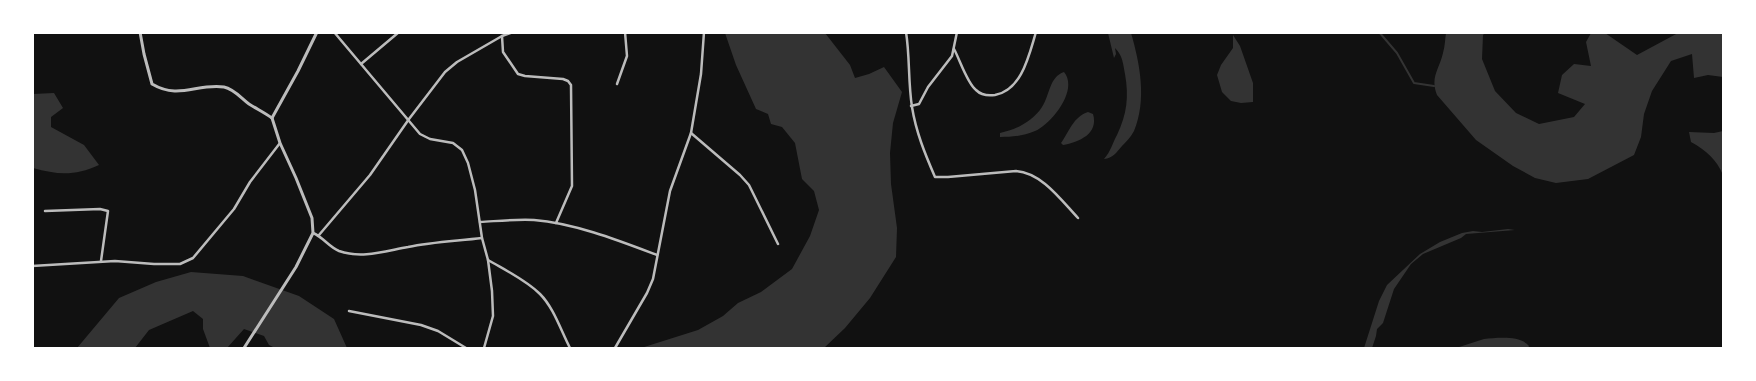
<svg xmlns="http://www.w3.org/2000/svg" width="1756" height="381" viewBox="0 0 1756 381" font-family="Mulish,sans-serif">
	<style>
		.water { fill: #333 }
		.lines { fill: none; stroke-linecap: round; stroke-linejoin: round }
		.stream { stroke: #333; stroke-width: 2 }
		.minor { stroke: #bcbcbc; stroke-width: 2.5 }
		.tertiary { stroke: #bcbcbc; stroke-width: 3 }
	</style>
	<rect width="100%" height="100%" fill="#111"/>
	<!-- water -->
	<g class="water">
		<polygon points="725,33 825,33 850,65 855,78 869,74 884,67 902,92 893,123 890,153 891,184 897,228 896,257 870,298 845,328 824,348 641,348 698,330 723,316 738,303 761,292 792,269 810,236 819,210 814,191 802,179 795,143 782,127 771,124 768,114 756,109 736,65"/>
		<path d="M1108,33H1131C1140,64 1147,100 1134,131C1131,137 1126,142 1122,146C1116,153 1113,158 1104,159C1111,151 1112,144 1117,135C1127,114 1129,97 1125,74C1123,64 1123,56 1115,48L1116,54L1114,58Z"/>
		<path d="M1446,33H1485L1483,35L1482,59L1495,91L1516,113L1539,124L1574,117L1585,104L1558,93L1562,75L1574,64L1591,66L1586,42L1591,33H1605L1637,55L1678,33H1723V77L1708,75L1694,78L1692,54L1671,61L1652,91L1644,114L1641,137L1634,155L1588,179L1556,183L1535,178L1513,166L1476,140L1437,95C1430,77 1439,70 1443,53C1445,46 1445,39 1446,33Z"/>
		<polygon points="1233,35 1240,46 1253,83 1253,102 1241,103 1231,101 1222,92 1217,75 1221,65 1233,48"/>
		<path d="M1064,72C1079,90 1051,124 1035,131C1024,136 1012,137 1000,137V133C1016,130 1033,121 1042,107C1050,95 1049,77 1064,72Z"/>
		<path d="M54,93L63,108L51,117V127L84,145L99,165C75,176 58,175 33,168V94Z"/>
		<path d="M1088,112L1093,114C1099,134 1079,142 1063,145L1061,143C1069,132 1073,117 1088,112Z"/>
		<path d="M1723,131H1724L1723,175C1716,159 1707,151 1691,142L1689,132L1714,133Z"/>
		<polygon points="1508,229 1515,230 1466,234 1461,238 1423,254 1411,264 1394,289 1383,323 1377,329 1376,336 1372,348 1364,348 1379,301 1387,285 1420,254 1440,242 1462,233 1473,231 1482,232"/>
		<polygon points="191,272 243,276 299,296 334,319 347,348 275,348 269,345 264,336 244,329 227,348 210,348 203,329 203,319 193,311 149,330 135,348 77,348 119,298 156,282"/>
		<path d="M1484,339C1497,338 1520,335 1529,346L1528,348H1456Z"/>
	</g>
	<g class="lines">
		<!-- stream -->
		<polyline class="stream" points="1379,32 1397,53 1414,83 1434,86"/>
		<!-- minor -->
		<g class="minor">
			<polyline points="334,32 420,134 430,139 453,143 462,150 468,163 475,190 482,238 488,260 492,291 493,316 484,348"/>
			<path d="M906,32C910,57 908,82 912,107C916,132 925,154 935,177H948L1016,171C1042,173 1061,200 1078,218"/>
			<polyline points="502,36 503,52 518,74 525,76 563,79 568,81 571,85 572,186 556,223"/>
			<path d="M954,49C960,60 967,83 976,90C981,95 988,96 995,95C1022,90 1029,55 1036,32"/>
			<polyline points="361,64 399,32"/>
			<polyline points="617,84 627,56 625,32"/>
			<polyline points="911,106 919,104 928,87 952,56 957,32"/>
			<polyline points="691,133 740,175 749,185 778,244"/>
			<polyline points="45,211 100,209 108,211 101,261"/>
			<path d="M480,222C498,221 516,219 534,220C574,223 620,241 657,255"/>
			<path d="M313,233C323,237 329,247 339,251C362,259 385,251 408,247C432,242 457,241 482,238"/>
			<polyline points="319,235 370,175 409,119 445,72 457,62 502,36 513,32"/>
			<path d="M488,260C505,270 526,280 540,294C554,308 561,331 570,348"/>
			<polyline points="32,266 115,261 154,264 180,264 193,258 234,209 250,182 280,143"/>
			<polyline points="349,311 421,325 438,331 466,348"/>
			<polyline points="615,348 647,293 653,279 670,191 691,133 701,74 704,32"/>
		</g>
		<!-- tertiary -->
		<g class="tertiary">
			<path d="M140,32L144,54L152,84C179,100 197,83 224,87C234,89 241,98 249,104C257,109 265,113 272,118"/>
			<polyline points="272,118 298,71 317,32"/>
			<polyline points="244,348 296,267 313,233 312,218 296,178 280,143 272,118"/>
		</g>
	</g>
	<!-- border -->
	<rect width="1756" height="381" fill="none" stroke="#ffffff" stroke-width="68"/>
</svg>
